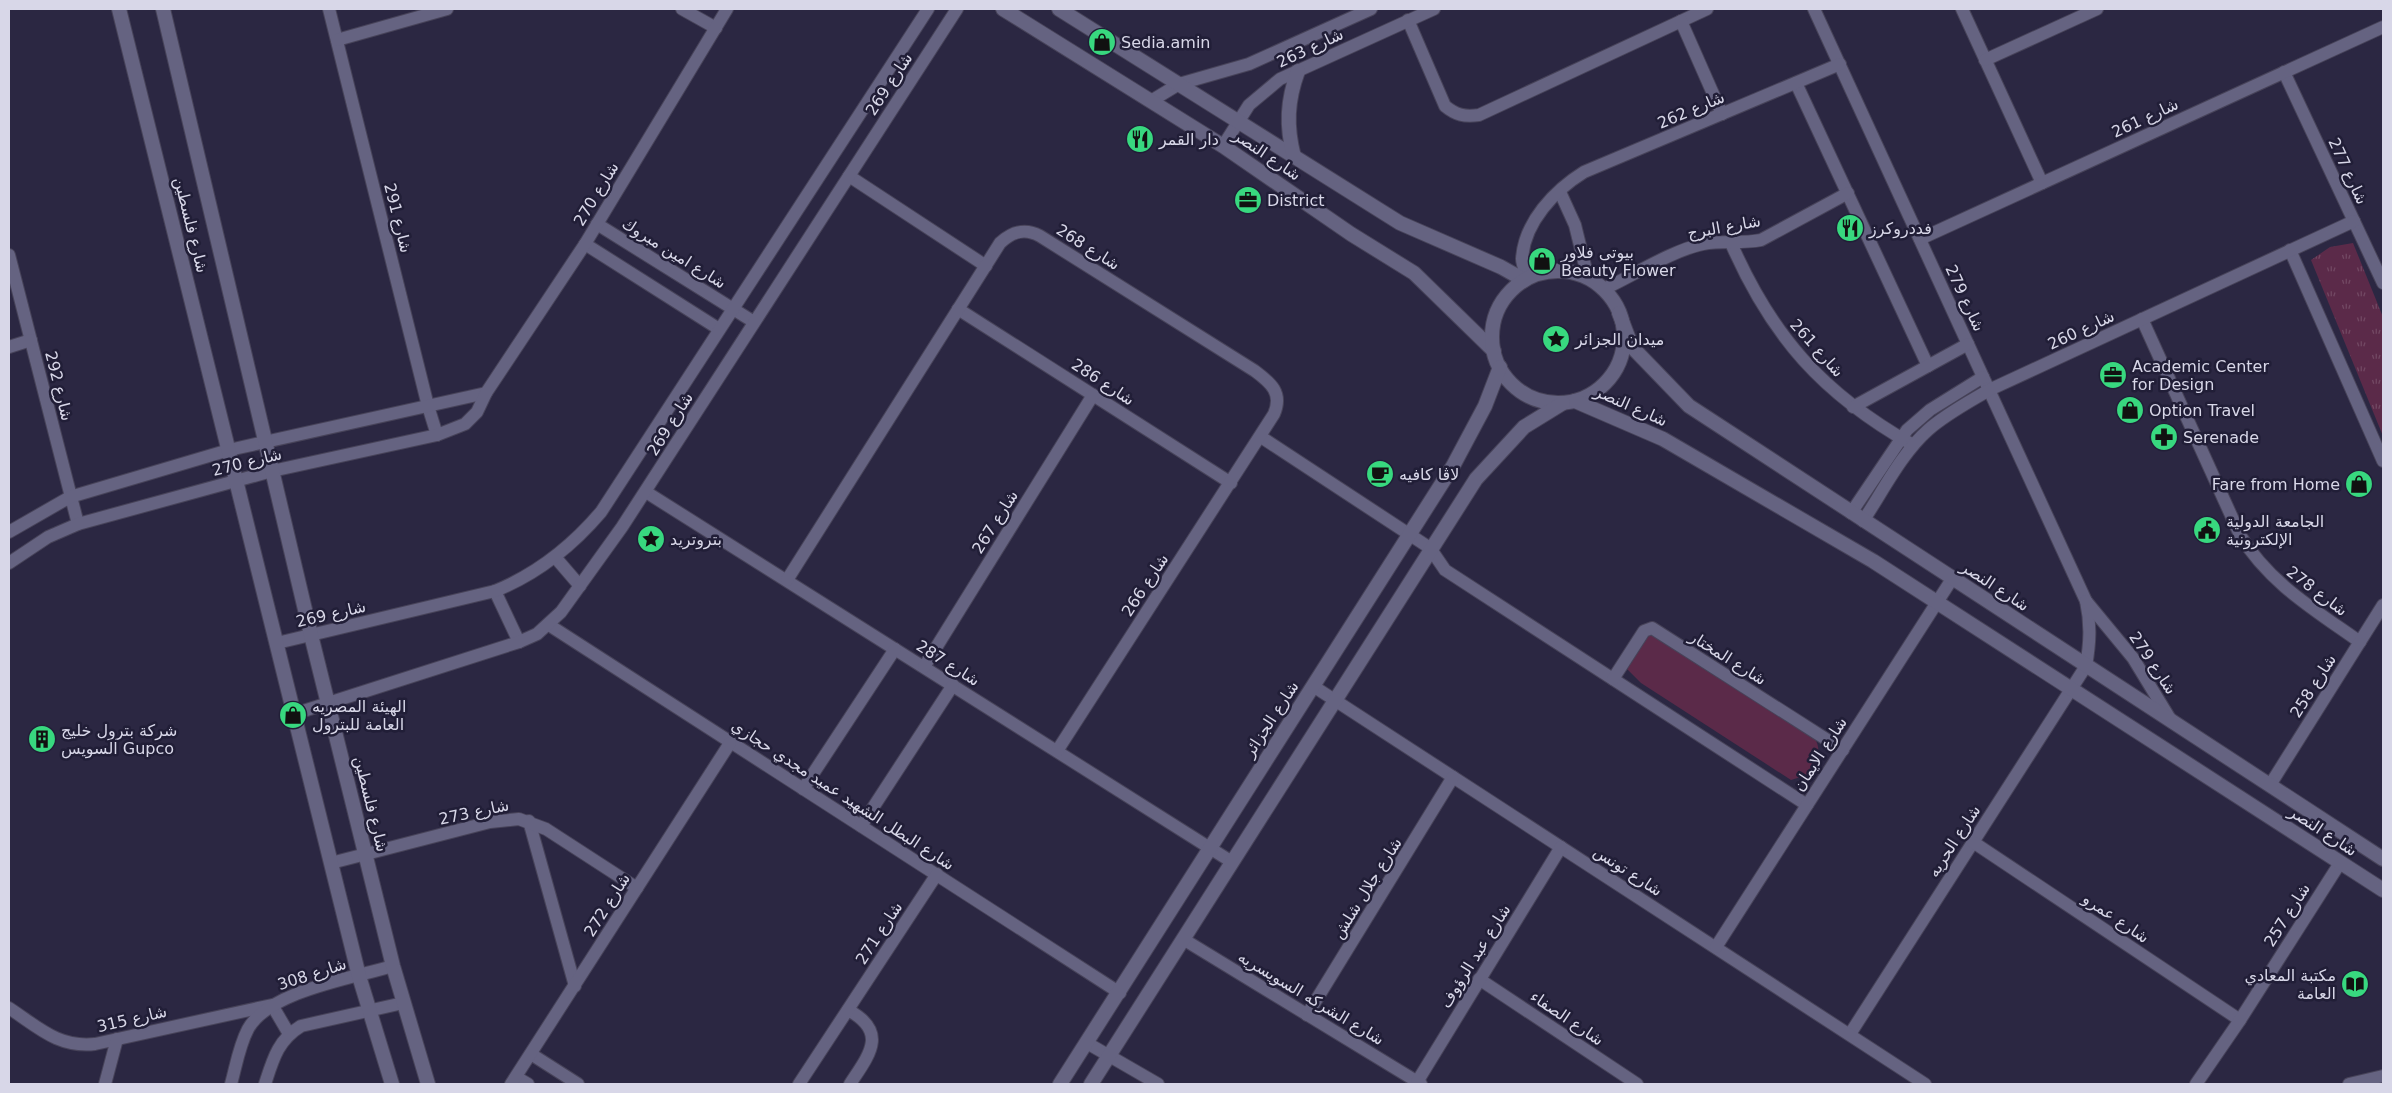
<svg xmlns="http://www.w3.org/2000/svg" width="2392" height="1093" viewBox="0 0 2392 1093" font-family="'DejaVu Sans',Cairo,sans-serif">
	<style>
		.park { fill: url(#park-tufts) }
		.garden { fill: #5b2a49 }
		.lines { fill: none; stroke-linecap: round; stroke-linejoin: round }
		.minor-casing { stroke: #474359; stroke-width: 14 }
		.tertiary-casing { stroke: #474359; stroke-width: 16 }
		.minor { stroke: #656381; stroke-width: 12 }
		.tertiary { stroke: #656381; stroke-width: 14 }
		.labels { text-anchor: middle; dominant-baseline: central; stroke-width: 5; stroke-linejoin: round; paint-order: stroke }
		.poi-label { font-size: 16px; fill: #d8d7e8; stroke: #211e37; text-anchor: start }
		.street-label { font-size: 16px; fill: #d8d7e8; stroke: #211e37 }
	</style>
	<defs>
		<pattern id="park-tufts" width="24" height="20" patternUnits="userSpaceOnUse" patternTransform="scale(1.25)"><rect width="24" height="20" fill="#5b2a49"/><path d="M3 7l-1-3M5 7V3M7 7l1-3M15 17l-1-3M17 17v-4M19 17l1-3" fill="none" stroke="#724863"/></pattern>
	</defs>
	<rect width="100%" height="100%" fill="#2b2742"/>
	<!-- park -->
	<polygon class="park" points="2353,243 2383,317 2383,436 2311,260 2330,247"/>
	<!-- garden -->
	<path class="garden" d="M1651,634L1814,737C1823,751 1817,763 1807,775L1791,780L1641,683L1627,669L1646,636Z"/>
	<g class="lines">
		<!-- minor casing -->
		<g class="minor-casing">
			<g id="minor">
				<polyline points="329,9 428,406 437,435"/>
				<polyline points="682,9 716,28"/>
				<path d="M1814,9L2086,601C2091,624 2090,643 2086,666L1850,1034"/>
				<polyline points="1962,9 2042,183"/>
				<path d="M1408,20L1445,106C1456,115 1464,117 1479,115L1707,9"/>
				<polyline points="1681,21 1722,114"/>
				<polyline points="337,40 447,9"/>
				<polyline points="1985,60 2097,9"/>
				<polyline points="2284,72 2383,283"/>
				<polyline points="1796,83 1928,366"/>
				<polyline points="1151,101 1179,84 1249,64 1371,9"/>
				<polyline points="1223,146 1249,105 1280,79 1434,9"/>
				<polyline points="849,176 986,266"/>
				<polyline points="1560,192 1575,225 1588,278"/>
				<polyline points="597,224 754,322"/>
				<polyline points="1920,239 2383,27"/>
				<path d="M1731,243C1772,337 1823,394 1913,445"/>
				<polyline points="585,244 719,329"/>
				<polyline points="2290,250 2383,461"/>
				<polyline points="9,255 78,524"/>
				<path d="M1528,278C1526,272 1522,265 1522,259C1524,222 1555,190 1584,172L1840,64"/>
				<path d="M1604,289C1632,276 1673,250 1703,244C1722,240 1741,244 1761,240L1848,193"/>
				<polyline points="958,309 1231,483"/>
				<path d="M2142,319L2240,535C2269,583 2315,610 2360,642"/>
				<polyline points="9,347 31,340"/>
				<polyline points="1853,407 1968,344"/>
				<polyline points="1261,437 1430,548 1445,570 1807,805"/>
				<polyline points="646,492 1232,862"/>
				<polyline points="1851,513 1907,430 1930,410 1983,377"/>
				<path d="M1863,521C1883,491 1901,454 1928,430C1946,414 1969,402 1989,390L2354,221"/>
				<polyline points="9,532 70,497 229,450 486,393"/>
				<polyline points="555,557 580,586"/>
				<polyline points="9,563 48,537 78,524 272,471 437,435 465,424 477,412 486,393 585,244 727,9"/>
				<path d="M787,580L1000,243C1013,231 1025,228 1040,236L1255,371C1271,383 1283,393 1274,414L1057,751"/>
				<polyline points="495,591 519,642"/>
				<polyline points="2086,601 2133,658 2172,722"/>
				<polyline points="549,625 1120,993"/>
				<path d="M277,643L495,591C537,574 572,546 601,512L928,9"/>
				<polyline points="924,667 1093,395"/>
				<polyline points="1613,679 1644,631 1652,628 1843,750"/>
				<polyline points="1313,686 1925,1084"/>
				<polyline points="294,714 519,642 537,634 561,612 622,527 957,9"/>
				<polyline points="2270,785 2383,605"/>
				<polyline points="803,789 895,649"/>
				<polyline points="529,821 575,986"/>
				<polyline points="861,826 953,685"/>
				<polyline points="1973,842 2240,1020"/>
				<polyline points="331,863 490,822 519,819 546,829 637,888"/>
				<polyline points="1183,939 1421,1084"/>
				<polyline points="1716,947 1952,579"/>
				<polyline points="1479,979 1637,1084"/>
				<path d="M9,1008C38,1027 58,1048 95,1044L272,1005L289,1034"/>
				<path d="M848,1010C889,1032 869,1055 850,1084"/>
				<polyline points="1307,1015 1453,777"/>
				<polyline points="1087,1043 1158,1084"/>
				<polyline points="531,1054 578,1084"/>
				<polyline points="516,1077 528,1084"/>
				<polyline points="1417,1082 1561,847"/>
				<polyline points="105,1084 117,1039"/>
				<path d="M231,1084C236,1066 239,1046 248,1029C269,991 353,978 393,966"/>
				<path d="M265,1084C273,1059 278,1040 301,1026L403,1003"/>
				<polyline points="511,1084 730,743"/>
				<polyline points="799,1084 937,874"/>
				<polyline points="2196,1084 2240,1020 2340,863"/>
				<polyline points="2349,1084 2383,1076"/>
			</g>
		</g>
		<!-- tertiary casing -->
		<g class="tertiary-casing">
			<g id="tertiary">
				<polyline points="119,9 359,976 392,1084"/>
				<polyline points="163,9 311,635 393,966 428,1084"/>
				<polyline points="1003,9 1223,146 1351,234 1414,273 1494,351"/>
				<polyline points="1059,9 1400,223 1501,267 1524,280"/>
				<path d="M1294,157C1286,126 1287,101 1298,71"/>
				<circle cx="1558" cy="337" r="66"/>
				<polyline points="1619,313 1632,347 1689,406 2383,859"/>
				<polyline points="1575,401 1663,439 1873,561 2383,890"/>
				<polyline points="1060,1084 1453,466 1485,406 1500,367"/>
				<polyline points="1091,1084 1476,479 1524,427 1563,403"/>
			</g>
		</g>
		<!-- minor -->
		<use href="#minor" class="minor"/>
		<!-- tertiary -->
		<use href="#tertiary" class="tertiary"/>
	</g>
	<!-- icons -->
	<defs>
		<g id="shop-disc" transform="scale(1.4375)"><circle r="9.5" fill="#38d87f" stroke="#211e37"/><path d="M-5-2.5h2.3a2.7 3.5 0 0 1 5.4 0H5L5.5 6h-11ZM-1.5-2.5h3a1.5 2.3 0 0 0-3 0Z" fill="#111"/></g>
		<g id="restaurant-disc" transform="scale(1.4375)"><circle r="9.5" fill="#38d87f" stroke="#211e37"/><path d="M-5-6h1v4h1v-4h1v4h1v-4h1v5L-1.5 .5V6h-2V.5L-5-1ZM5-6V6H3V1.5H1.5Q1.5-4 5-6Z" fill="#111"/></g>
		<g id="office-disc" transform="scale(1.4375)"><circle r="9.5" fill="#38d87f" stroke="#211e37"/><path d="M-6-3h4V-5.5h4V-3h4V5H-6ZM-1-4.5V-3h2v-1.5ZM-6 0V1H6V0Z" fill="#111"/></g>
		<g id="sight-disc" transform="scale(1.4375)"><circle r="9.5" fill="#38d87f" stroke="#211e37"/><path d="M0-6L1.8-2.2L6-1.7L2.9 1.2L3.7 5.4L0 3.3L-3.7 5.4L-2.9 1.2L-6-1.7L-1.8-2.2Z" fill="#111"/></g>
		<g id="pharmacy-disc" transform="scale(1.4375)"><circle r="9.5" fill="#38d87f" stroke="#211e37"/><path d="M-2-6h4v4h4v4h-4v4h-4v-4h-4v-4h4Z" fill="#111"/></g>
		<g id="cafe-disc" transform="scale(1.4375)"><circle r="9.5" fill="#38d87f" stroke="#211e37"/><path d="M-5.5-4.5H6V0H3Q3 3.5 0 3.5H-2.5Q-5.5 3.5-5.5 0ZM3-3.2v2h1.7v-2ZM-6 4.5H4V6H-6Z" fill="#111"/></g>
		<g id="civic-disc" transform="scale(1.4375)"><circle r="9.5" fill="#38d87f" stroke="#211e37"/><path d="M-.6-6.5H3V-4.5H.6V-3L4-1V1h2V6H-6V1h2V-1L-.6-3ZM-1.2 2.5V6h2.4V2.5Z" fill="#111"/></g>
		<g id="building-disc" transform="scale(1.4375)"><circle r="9.5" fill="#38d87f" stroke="#211e37"/><path d="M-4-6H4V6H1V3H-1V6H-4ZM-2.5-4.3h1.7v1.8h-1.7ZM.8-4.3h1.7v1.8H.8ZM-2.5-1h1.7V.8h-1.7ZM.8-1h1.7V.8H.8Z" fill="#111"/></g>
		<g id="library-disc" transform="scale(1.4375)"><circle r="9.5" fill="#38d87f" stroke="#211e37"/><path d="M-6-4Q-3-5.5-.7-3.5V5Q-3 3-6 4ZM6-4Q3-5.5 .7-3.5V5Q3 3 6 4Z" fill="#111"/></g>
	</defs>
	<g fill-rule="evenodd">
		<use href="#shop-disc" x="1102" y="42"/>
		<use href="#restaurant-disc" x="1140" y="139"/>
		<use href="#office-disc" x="1248" y="200"/>
		<use href="#restaurant-disc" x="1850" y="228"/>
		<use href="#shop-disc" x="1542" y="261"/>
		<use href="#sight-disc" x="1556" y="339"/>
		<use href="#office-disc" x="2113" y="375"/>
		<use href="#shop-disc" x="2130" y="410"/>
		<use href="#pharmacy-disc" x="2164" y="437"/>
		<use href="#cafe-disc" x="1380" y="474"/>
		<use href="#shop-disc" x="2359" y="484"/>
		<use href="#civic-disc" x="2207" y="530"/>
		<use href="#sight-disc" x="651" y="539"/>
		<use href="#shop-disc" x="293" y="715"/>
		<use href="#building-disc" x="42" y="739"/>
		<use href="#library-disc" x="2355" y="984"/>
	</g>
	<g class="labels">
		<!-- poi labels -->
		<g class="poi-label">
			<text x="1121" y="42">Sedia.amin</text>
			<text x="1159" y="139">دار القمر</text>
			<text x="1267" y="200">District</text>
			<text x="1869" y="228">فددروكرز</text>
			<text x="1561" y="252">بيوتى فلاور<tspan x="1561" dy="18">Beauty Flower</tspan></text>
			<text x="1575" y="339">ميدان الجزائر</text>
			<text x="2132" y="366">Academic Center<tspan x="2132" dy="18">for Design</tspan></text>
			<text x="2149" y="410">Option Travel</text>
			<text x="2183" y="437">Serenade</text>
			<text x="1399" y="474">لاڤا كافيه</text>
			<text x="2340" y="484" text-anchor="end">Fare from Home</text>
			<text x="2226" y="521">الجامعة الدولية<tspan x="2226" dy="18">الإلكترونية</tspan></text>
			<text x="670" y="539">بتروتريد</text>
			<text x="312" y="706">الهيئة المصريه<tspan x="312" dy="18">العامة للبترول</tspan></text>
			<text x="61" y="730">شركة بترول خليج<tspan x="61" dy="18">السويس Gupco</tspan></text>
			<text x="2336" y="975" text-anchor="end">مكتبة المعادي<tspan x="2336" dy="18">العامة</tspan></text>
		</g>
		<!-- street labels -->
		<g class="street-label">
			<text transform="translate(1310 48) rotate(-25)">شارع 263</text>
			<text transform="translate(889 84) rotate(-57)">شارع 269</text>
			<text transform="translate(1691 110) rotate(-23)">شارع 262</text>
			<text transform="translate(2145 118) rotate(-25)">شارع 261</text>
			<text transform="translate(1267 155) rotate(34)">شارع النصر</text>
			<text transform="translate(2348 171) rotate(65)">شارع 277</text>
			<text transform="translate(596 194) rotate(-59)">شارع 270</text>
			<text transform="translate(398 218) rotate(76)">شارع 291</text>
			<text transform="translate(191 225) rotate(76)">شارع فلسطين</text>
			<text transform="translate(1724 227) rotate(-10)">شارع البرج</text>
			<text transform="translate(1088 247) rotate(32)">شارع 268</text>
			<text transform="translate(674 253) rotate(32)">شارع امين مبروك</text>
			<text transform="translate(1965 298) rotate(65)">شارع 279</text>
			<text transform="translate(2081 330) rotate(-25)">شارع 260</text>
			<text transform="translate(1817 348) rotate(48)">شارع 261</text>
			<text transform="translate(1103 382) rotate(33)">شارع 286</text>
			<text transform="translate(59 386) rotate(76)">شارع 292</text>
			<text transform="translate(1631 406) rotate(24)">شارع النصر</text>
			<text transform="translate(670 424) rotate(-58)">شارع 269</text>
			<text transform="translate(247 462) rotate(-14)">شارع 270</text>
			<text transform="translate(995 522) rotate(-58)">شارع 267</text>
			<text transform="translate(1145 585) rotate(-57)">شارع 266</text>
			<text transform="translate(1995 586) rotate(33)">شارع النصر</text>
			<text transform="translate(2317 591) rotate(37)">شارع 278</text>
			<text transform="translate(331 614) rotate(-13)">شارع 269</text>
			<text transform="translate(1728 658) rotate(32)">شارع المختار</text>
			<text transform="translate(948 663) rotate(32)">شارع 287</text>
			<text transform="translate(2153 663) rotate(56)">شارع 279</text>
			<text transform="translate(2313 686) rotate(-58)">شارع 258</text>
			<text transform="translate(1271 719) rotate(-57)">شارع الجزائر</text>
			<text transform="translate(1820 754) rotate(-57)">شارع الايمان</text>
			<text transform="translate(843 795) rotate(33)">شارع البطل الشهيد عميد مجدي حجازي</text>
			<text transform="translate(371 804) rotate(76)">شارع فلسطين</text>
			<text transform="translate(474 812) rotate(-12)">شارع 273</text>
			<text transform="translate(2323 831) rotate(33)">شارع النصر</text>
			<text transform="translate(1954 841) rotate(-57)">شارع الحريه</text>
			<text transform="translate(1628 871) rotate(33)">شارع تونس</text>
			<text transform="translate(1367 888) rotate(-58)">شارع جلال شلش</text>
			<text transform="translate(607 905) rotate(-58)">شارع 272</text>
			<text transform="translate(2287 915) rotate(-58)">شارع 257</text>
			<text transform="translate(2116 918) rotate(34)">شارع عمرو</text>
			<text transform="translate(879 933) rotate(-57)">شارع 271</text>
			<text transform="translate(1475 956) rotate(-58)">شارع عبد الرؤوف</text>
			<text transform="translate(312 974) rotate(-18)">شارع 308</text>
			<text transform="translate(1311 998) rotate(31)">شارع الشركه السويسريه</text>
			<text transform="translate(1567 1018) rotate(34)">شارع الصفاء</text>
			<text transform="translate(132 1019) rotate(-13)">شارع 315</text>
		</g>
	</g>
	<!-- border -->
	<rect width="2392" height="1093" fill="none" stroke="#d8d7e8" stroke-width="20"/>
</svg>
